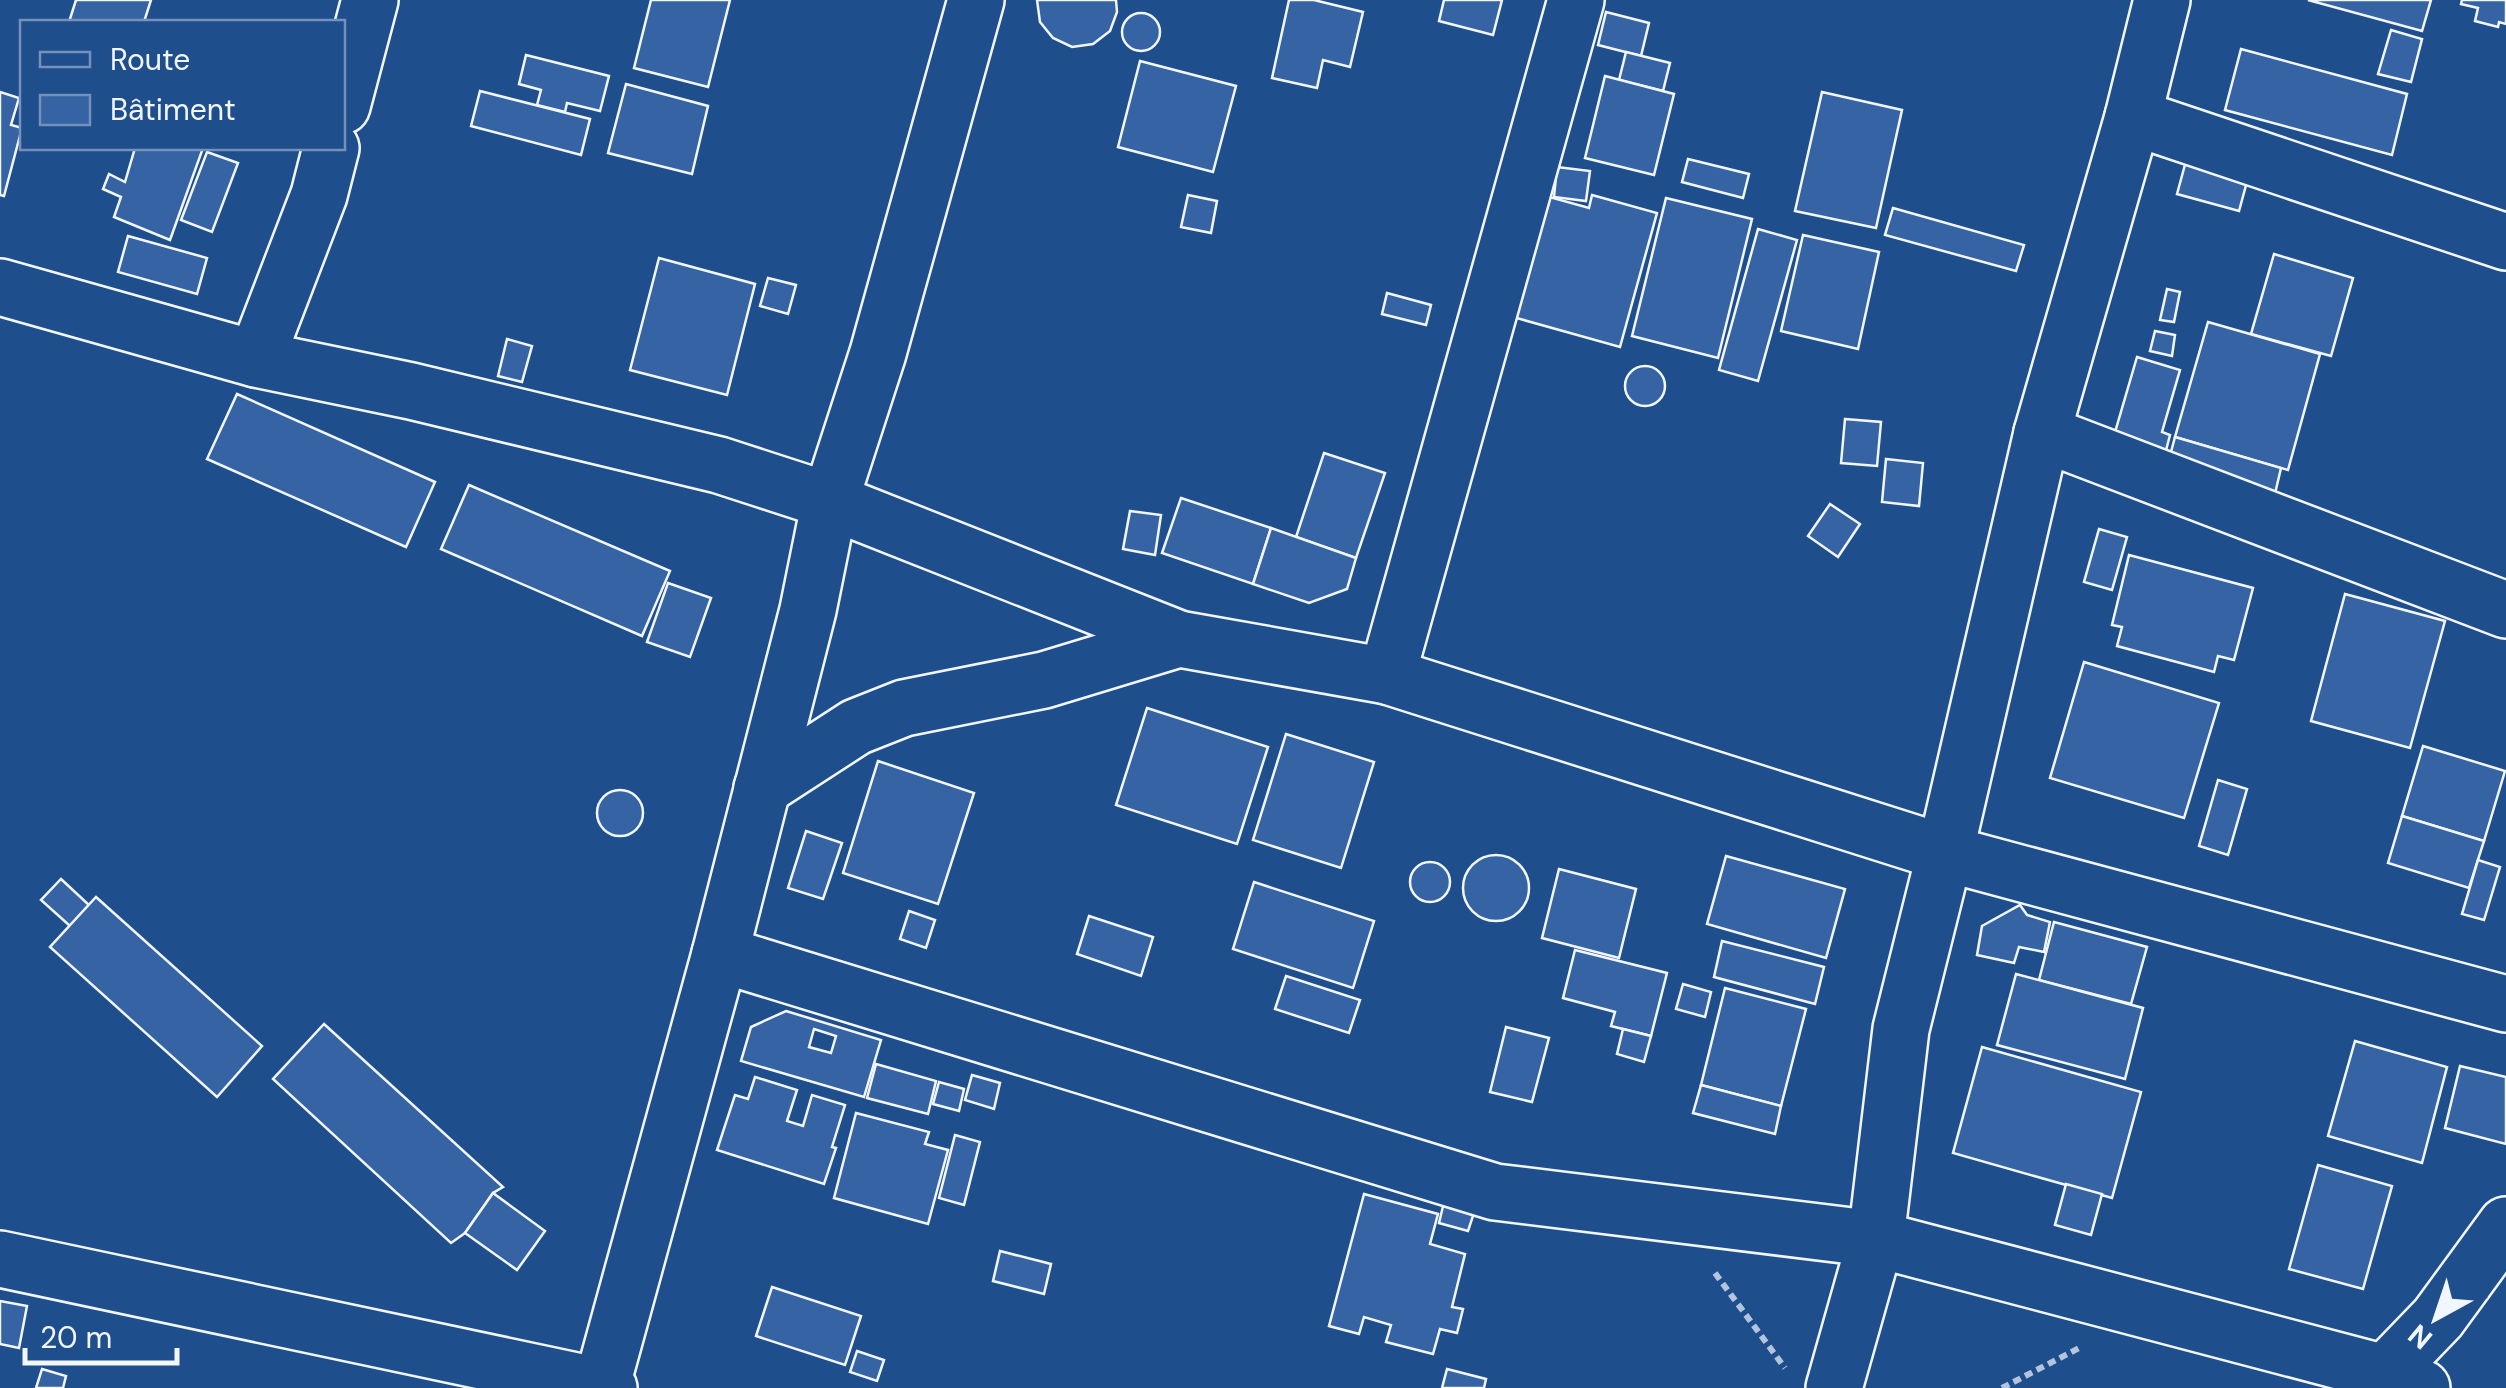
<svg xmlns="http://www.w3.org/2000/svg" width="2506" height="1388" viewBox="0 0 2506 1388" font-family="'DM Sans',sans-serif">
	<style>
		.building { fill: #3563a3; stroke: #f2f6ff; stroke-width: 2.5; fill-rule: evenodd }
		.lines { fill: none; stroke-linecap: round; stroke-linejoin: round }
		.minor-casing { stroke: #f2f6ff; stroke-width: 60 }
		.path { stroke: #b3c4dc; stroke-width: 6; stroke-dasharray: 8 5; stroke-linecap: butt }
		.minor { stroke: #1f4e8c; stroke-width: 55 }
	</style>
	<rect width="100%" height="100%" fill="#1f4e8c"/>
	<!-- building -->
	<g class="building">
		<polygon points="76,0 151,0 144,22 69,22"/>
		<polygon points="651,0 730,0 708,87 634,68"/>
		<polygon points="1116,0 1117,12 1110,31 1093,44 1072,47 1053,38 1040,22 1037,0"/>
		<polygon points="1289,0 1314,0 1363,12 1350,67 1323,60 1317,88 1272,78"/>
		<polygon points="1444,0 1502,0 1493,35 1439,21"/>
		<polygon points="2308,0 2431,0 2422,31"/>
		<polygon points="2462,0 2506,0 2506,24 2499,22 2498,27 2475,21 2478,8 2461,4"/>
		<polygon points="1606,12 1649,23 1641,56 1598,45"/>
		<circle cx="1141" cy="32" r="19"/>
		<polygon points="2391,30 2422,39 2411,82 2378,74"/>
		<polygon points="2241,49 2407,94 2392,155 2225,110"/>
		<polygon points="1626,52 1670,63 1663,91 1619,80"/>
		<polygon points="526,55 609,76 600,111 567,103 565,112 537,105 541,90 519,84"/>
		<polygon points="1140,61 1236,86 1213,172 1118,147"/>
		<polygon points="1605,76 1674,94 1654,175 1585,158"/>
		<polygon points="626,84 708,106 692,174 608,153"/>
		<polygon points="480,91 590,119 581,155 471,126"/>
		<polygon points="0,92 19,98 11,125 22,128 4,196 0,195"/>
		<polygon points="1822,92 1902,110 1876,228 1795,211"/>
		<polygon points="135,148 203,148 170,240 114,217 121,197 103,189 109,174 125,182"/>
		<polygon points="207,152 238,163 212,232 181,220"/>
		<polygon points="1688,159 1749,174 1743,198 1682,182"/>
		<polygon points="2186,161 2248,178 2239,211 2177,194"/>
		<polygon points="1557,167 1590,171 1586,201 1554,197"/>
		<polygon points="1188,195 1217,201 1211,233 1181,227"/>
		<polygon points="1592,195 1657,213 1620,347 1513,317 1546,196 1589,208"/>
		<polygon points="1666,198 1752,219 1718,358 1632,336"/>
		<polygon points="1893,208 2024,245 2016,271 1885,235"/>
		<polygon points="1758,229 1797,240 1758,381 1719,370"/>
		<polygon points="1803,235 1879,252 1858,349 1781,331"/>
		<polygon points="128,236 207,258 197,294 118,272"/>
		<polygon points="2274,254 2353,278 2331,356 2251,334"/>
		<polygon points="659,258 755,284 727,395 630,370"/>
		<polygon points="768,278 796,285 788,314 760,306"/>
		<polygon points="2167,289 2180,292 2174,322 2160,320"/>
		<polygon points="1387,293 1431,305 1426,325 1382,314"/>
		<polygon points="2208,322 2320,354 2288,470 2175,437"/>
		<polygon points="2155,331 2175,335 2172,356 2150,351"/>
		<polygon points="507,339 532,346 522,382 498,376"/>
		<polygon points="2137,357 2180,370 2162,432 2170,435 2163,462 2111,446"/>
		<circle cx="1645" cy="386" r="20"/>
		<polygon points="237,394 435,482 406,547 207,459"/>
		<polygon points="1845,419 1881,422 1877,466 1841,463"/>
		<polygon points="2175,437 2281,468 2274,498 2167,467"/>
		<polygon points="1324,453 1385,473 1356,558 1296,537"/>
		<polygon points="1886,459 1923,463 1919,506 1882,502"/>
		<polygon points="469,485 670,571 642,636 441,549"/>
		<polygon points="1181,498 1271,528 1253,584 1162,553"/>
		<polygon points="1830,504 1860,524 1838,557 1808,536"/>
		<polygon points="1130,511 1161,515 1155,555 1123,549"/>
		<polygon points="1271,528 1356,558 1347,589 1309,603 1253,584"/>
		<polygon points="2099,529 2127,537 2112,590 2084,582"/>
		<polygon points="2129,555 2253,588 2234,660 2218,656 2214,672 2117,646 2122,627 2112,625"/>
		<polygon points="668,583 711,598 690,657 647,642"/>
		<polygon points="2345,594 2445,621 2410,748 2311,721"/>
		<polygon points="2084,662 2219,703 2184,818 2050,778"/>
		<polygon points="1147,708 1268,747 1237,844 1116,805"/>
		<polygon points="1286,734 1374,762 1341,868 1253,840"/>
		<polygon points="2423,746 2505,771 2484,841 2402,816"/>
		<polygon points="878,761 974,793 938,904 843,873"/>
		<polygon points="2218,780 2247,789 2228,855 2199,846"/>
		<circle cx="620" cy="813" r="23"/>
		<polygon points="2402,816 2484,841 2469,888 2388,863"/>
		<polygon points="806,831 842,843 823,899 788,888"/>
		<circle cx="1496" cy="888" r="33"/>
		<polygon points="1726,856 1845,889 1826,958 1707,924"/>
		<polygon points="2478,860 2500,867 2484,920 2462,914"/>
		<circle cx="1430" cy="882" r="20"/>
		<polygon points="1559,869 1636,889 1619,958 1542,938"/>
		<polygon points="61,879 89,905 70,926 41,900"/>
		<polygon points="1254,882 1374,921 1353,988 1233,949"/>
		<polygon points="96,897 262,1046 217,1097 50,947"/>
		<polygon points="2020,905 2027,915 2050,922 2044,952 2019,947 2014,963 1977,955 1982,926"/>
		<polygon points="909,911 935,920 926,948 900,939"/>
		<polygon points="1089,916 1153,937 1141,976 1077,954"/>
		<polygon points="2054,922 2147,947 2131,1004 2039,980"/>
		<polygon points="1722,941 1824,967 1815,1004 1714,977"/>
		<polygon points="1575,950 1667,973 1651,1036 1611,1026 1615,1012 1563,998"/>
		<polygon points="2016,974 2143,1008 2125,1079 1997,1045"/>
		<polygon points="1286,976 1360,1000 1349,1033 1275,1009"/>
		<polygon points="1683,984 1711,992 1705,1017 1676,1009"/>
		<polygon points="1725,988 1806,1009 1781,1106 1701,1085"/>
		<path d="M786,1011L881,1040L864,1097L741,1061L751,1027ZM814,1029L836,1036L831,1053L809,1047Z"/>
		<polygon points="324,1024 503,1187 493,1193 465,1233 451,1243 273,1079"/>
		<polygon points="1506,1027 1549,1038 1532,1102 1490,1092"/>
		<polygon points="1623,1029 1651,1036 1644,1062 1617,1054"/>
		<polygon points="2355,1041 2447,1067 2422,1163 2328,1136"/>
		<polygon points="1982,1047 2141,1092 2112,1198 1953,1153"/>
		<polygon points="876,1064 936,1081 928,1114 867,1098"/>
		<polygon points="2460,1066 2506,1077 2506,1144 2445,1128"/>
		<polygon points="972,1075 1000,1083 994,1109 965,1100"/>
		<polygon points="755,1077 797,1090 787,1121 803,1126 812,1095 845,1105 832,1147 836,1148 824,1184 717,1150 735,1095 748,1099"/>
		<polygon points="939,1082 964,1089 959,1111 933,1104"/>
		<polygon points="1701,1085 1781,1106 1775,1134 1693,1113"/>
		<polygon points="856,1113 929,1132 925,1144 948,1150 928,1224 834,1198"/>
		<polygon points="955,1135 980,1142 964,1205 939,1198"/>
		<polygon points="2318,1165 2392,1186 2363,1289 2289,1269"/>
		<polygon points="2066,1184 2102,1194 2091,1235 2055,1225"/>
		<polygon points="493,1193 545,1231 517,1270 465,1233"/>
		<polygon points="1364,1194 1438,1214 1430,1244 1465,1254 1452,1307 1463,1309 1457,1333 1440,1329 1433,1354 1386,1342 1391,1325 1364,1317 1359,1334 1329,1326"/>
		<polygon points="1444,1202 1475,1210 1468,1231 1439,1223"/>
		<polygon points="1000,1251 1051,1264 1044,1294 993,1281"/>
		<polygon points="772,1287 861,1316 845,1365 756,1336"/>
		<polygon points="0,1301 27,1306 19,1348 0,1344"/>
		<polygon points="857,1351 884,1360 877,1381 850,1372"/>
		<polygon points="42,1369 66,1376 63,1388 36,1388"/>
		<polygon points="1447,1369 1486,1379 1484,1388 1442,1388"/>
	</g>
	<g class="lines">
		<!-- minor casing -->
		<g class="minor-casing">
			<g id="minor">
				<polyline points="342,106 370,0"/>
				<polyline points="2133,117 2506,242"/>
				<polyline points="0,287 256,359 411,391 719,465 830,501 1179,639 1387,676 1945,853 2506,1004"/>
				<polyline points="256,359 319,195 331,148"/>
				<polyline points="2042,433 2506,610"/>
				<polyline points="1387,676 1576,0"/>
				<polyline points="762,788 856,727 904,708 1044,680 1179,639"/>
				<polyline points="720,954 1495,1192 1876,1239 2385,1373 2422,1388"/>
				<polyline points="0,1259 609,1388"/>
				<polyline points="2385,1373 2438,1318 2506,1225"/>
				<polyline points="601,1388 720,954 808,610 830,501 878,353 976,0"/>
				<polyline points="1834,1388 1876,1239 1901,1029 1945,853 2042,433 2133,117 2162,0"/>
			</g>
		</g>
		<!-- path -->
		<g class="path">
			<polyline points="1715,1273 1785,1368"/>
			<polyline points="2002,1388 2081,1347"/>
		</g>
		<!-- minor -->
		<use href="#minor" class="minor"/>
	</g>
	<!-- legend -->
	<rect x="20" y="20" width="325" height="130" fill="#1f4e8c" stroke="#7391ba" stroke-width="2.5"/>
	<rect x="40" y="52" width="50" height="15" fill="#1f4e8c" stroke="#7391ba" stroke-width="2.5"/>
	<text x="110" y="70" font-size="30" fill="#f2f6ff">Route</text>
	<rect x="40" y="95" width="50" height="30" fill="#3563a3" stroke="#7391ba" stroke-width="2.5"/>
	<text x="110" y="120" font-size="30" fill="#f2f6ff">Bâtiment</text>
	<!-- north arrow -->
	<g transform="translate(2436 1318) rotate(220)" stroke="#1f4e8c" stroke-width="8" paint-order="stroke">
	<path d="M0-8L18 38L0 25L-18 38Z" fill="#f2f6ff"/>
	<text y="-15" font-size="28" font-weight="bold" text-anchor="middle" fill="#f2f6ff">N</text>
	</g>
	<!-- scale -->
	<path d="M25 1348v15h152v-15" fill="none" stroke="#f2f6ff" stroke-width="5"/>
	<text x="40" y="1348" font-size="30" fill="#f2f6ff" stroke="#1f4e8c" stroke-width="8" paint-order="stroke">20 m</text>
</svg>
